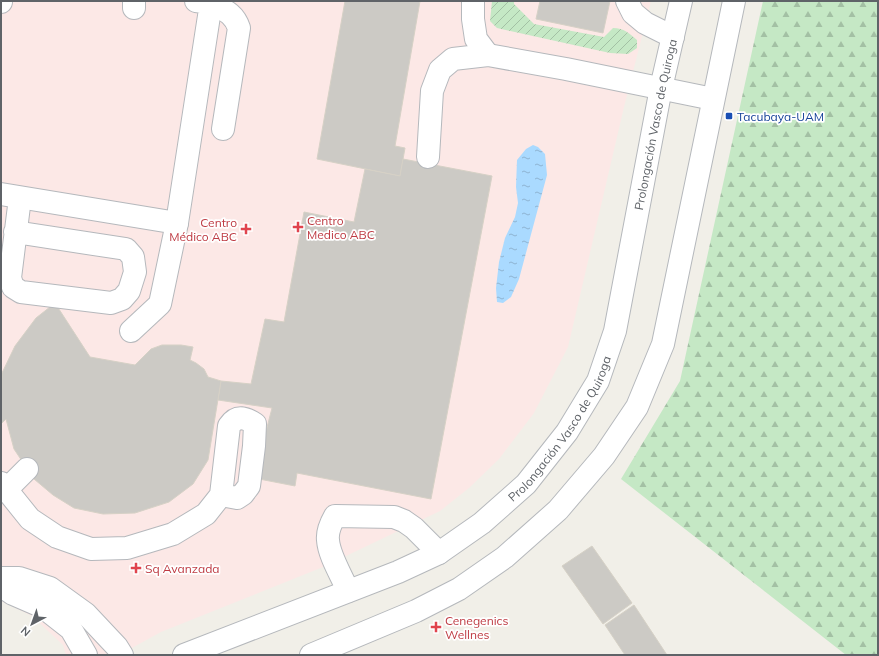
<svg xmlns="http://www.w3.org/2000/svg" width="879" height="656" viewBox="0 0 879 656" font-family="Mulish,sans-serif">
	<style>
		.medical { fill: #fce8e6 }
		.forest { fill: url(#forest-firs) }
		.garden { fill: url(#garden-furrows) }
		.water { fill: url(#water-ripples) }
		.building { fill: #cccac5; stroke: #d6d1c6 }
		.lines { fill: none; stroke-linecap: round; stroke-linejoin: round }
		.minor-casing { stroke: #b5b8bc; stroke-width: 24 }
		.minor { stroke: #fff; stroke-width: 22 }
		.transit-dot { fill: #1a4fb4; stroke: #fff; stroke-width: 1.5 }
		.health-dot { fill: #e0444e; stroke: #fff; stroke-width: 1.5 }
		.labels { text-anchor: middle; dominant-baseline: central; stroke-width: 3.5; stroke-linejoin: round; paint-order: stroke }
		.transit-label { font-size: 12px; fill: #164399; stroke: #fff; text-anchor: start }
		.street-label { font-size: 12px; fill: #5f6368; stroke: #fff }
		.health-label { font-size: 12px; fill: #be3a42; stroke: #fff; text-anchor: start }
	</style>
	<defs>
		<pattern id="forest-firs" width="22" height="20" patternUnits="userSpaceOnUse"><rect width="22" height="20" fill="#c5e8c5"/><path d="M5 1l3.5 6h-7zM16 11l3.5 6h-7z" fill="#a3c0a4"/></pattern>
		<pattern id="garden-furrows" width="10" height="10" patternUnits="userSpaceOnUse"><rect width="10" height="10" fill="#c5e8c5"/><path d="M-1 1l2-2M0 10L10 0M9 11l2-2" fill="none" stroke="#a3c0a4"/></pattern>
		<pattern id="water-ripples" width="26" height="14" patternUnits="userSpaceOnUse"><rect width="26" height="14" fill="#aadaff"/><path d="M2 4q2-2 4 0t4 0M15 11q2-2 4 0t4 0" fill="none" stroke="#8eb4d2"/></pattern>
	</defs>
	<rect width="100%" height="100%" fill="#f1efe8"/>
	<!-- medical -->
	<polygon class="medical" points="1,1 651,1 624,107 568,347 534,413 499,459 469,488 440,511 323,567 161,632 119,655 66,655 63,645 32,616 1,601"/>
	<!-- forest -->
	<polygon class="forest" points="763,1 878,1 878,655 846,655 621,479 680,381"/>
	<!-- garden -->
	<path class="garden" d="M492,1H514V4L534,24L604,37L613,28C624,28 629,33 637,40V48L628,54L610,53L497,28L490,21Z"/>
	<!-- water -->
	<polygon class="water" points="533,145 538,147 545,154 547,175 519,279 511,297 503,303 497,302 496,288 499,262 505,238 515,217 518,203 516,187 517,160 526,149"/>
	<!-- building -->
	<g class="building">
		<polygon points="345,1 420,1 395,146 405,148 400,176 317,159"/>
		<polygon points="540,1 610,1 603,33 536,19"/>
		<polygon points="403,159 492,176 431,499 297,473 295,486 254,478 272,408 218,400 221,381 251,384 265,319 284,322 304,212 354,222 365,169 400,176"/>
		<polygon points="55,303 90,357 135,365 151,349 162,345 181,345 193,347 190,360 196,363 204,369 208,377 221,381 208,460 193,484 169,502 135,513 103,514 74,508 53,495 34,479 14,449 6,419 1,424 2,373 15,346 36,318"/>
		<polygon points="592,546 632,603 603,624 562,566"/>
		<polygon points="634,605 667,655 625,655 605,625"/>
	</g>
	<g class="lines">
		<!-- minor casing -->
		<g class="minor-casing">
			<g id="minor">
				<path d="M211,1V3C224,10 234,13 239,28L223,129"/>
				<polyline points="473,1 473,19 476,39 488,55"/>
				<polyline points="627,1 633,13 645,23 673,37"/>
				<polyline points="1,2 1,1"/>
				<polyline points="134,8 134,1"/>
				<polyline points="428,157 432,91 440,70 453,59 488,55 566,69 713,99"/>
				<polyline points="1,194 177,223"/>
				<polyline points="15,232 126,249 133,257 135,272 129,291 122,299 111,303 21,292 13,287 10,278 20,198"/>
				<polyline points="131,331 160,304 177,223 211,3 196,1"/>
				<path d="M1,483L30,519L57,537L91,549L127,548L173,534L206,514L221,495L229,426C237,414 246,418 255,424L254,446L249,486L243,494L237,498L221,495"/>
				<polyline points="6,490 27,469"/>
				<polyline points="1,578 19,578 50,588 86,614 117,647 122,655"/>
				<polyline points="1,586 13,594 43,607 71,629 86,655"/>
				<path d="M348,591C342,576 329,556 328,540C327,532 331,523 335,516L394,517L404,521L414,528L439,553"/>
				<path id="s1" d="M184,655L398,572L439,553L482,523L526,484L567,432L598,381L615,331L661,88L681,1"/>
				<polyline points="311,655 416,611 459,589 505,557 558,510 604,456 637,407 663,344 734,1"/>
			</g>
		</g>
		<!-- minor -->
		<use href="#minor" class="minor"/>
	</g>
	<!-- markers -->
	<rect class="transit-dot" x="725" y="112" width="8" height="8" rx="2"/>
	<g class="health-dot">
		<path d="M296 221h4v4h4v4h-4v4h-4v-4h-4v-4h4z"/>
		<path d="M244 223h4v4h4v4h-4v4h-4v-4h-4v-4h4z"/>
		<path d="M134 562h4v4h4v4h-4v4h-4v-4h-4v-4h4z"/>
		<path d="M434 621h4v4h4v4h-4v4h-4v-4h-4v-4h4z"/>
	</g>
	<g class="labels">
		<!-- transit labels -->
		<g class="transit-label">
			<text x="737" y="116">Tacubaya-UAM</text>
		</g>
		<!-- street labels -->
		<g class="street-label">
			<text stroke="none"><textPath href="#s1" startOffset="775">Prolongación Vasco de Quiroga</textPath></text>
			<text stroke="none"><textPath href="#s1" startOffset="451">Prolongación Vasco de Quiroga</textPath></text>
		</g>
		<!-- health labels -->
		<g class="health-label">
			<text x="307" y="220">Centro<tspan x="307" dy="14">Medico ABC</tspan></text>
			<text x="237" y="222" text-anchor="end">Centro<tspan x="237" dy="14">Médico ABC</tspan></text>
			<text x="145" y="568">Sq Avanzada</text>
			<text x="445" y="620">Cenegenics<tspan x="445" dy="14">Wellnes</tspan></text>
		</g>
	</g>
	<!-- border -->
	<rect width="879" height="656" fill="none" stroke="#5f6368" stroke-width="4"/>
	<!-- north arrow -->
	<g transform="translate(32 624) rotate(221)" stroke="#ffffff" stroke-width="3" paint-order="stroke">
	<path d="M0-3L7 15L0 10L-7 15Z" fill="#5f6368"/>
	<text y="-6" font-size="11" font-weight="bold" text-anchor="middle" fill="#5f6368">N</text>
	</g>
</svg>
